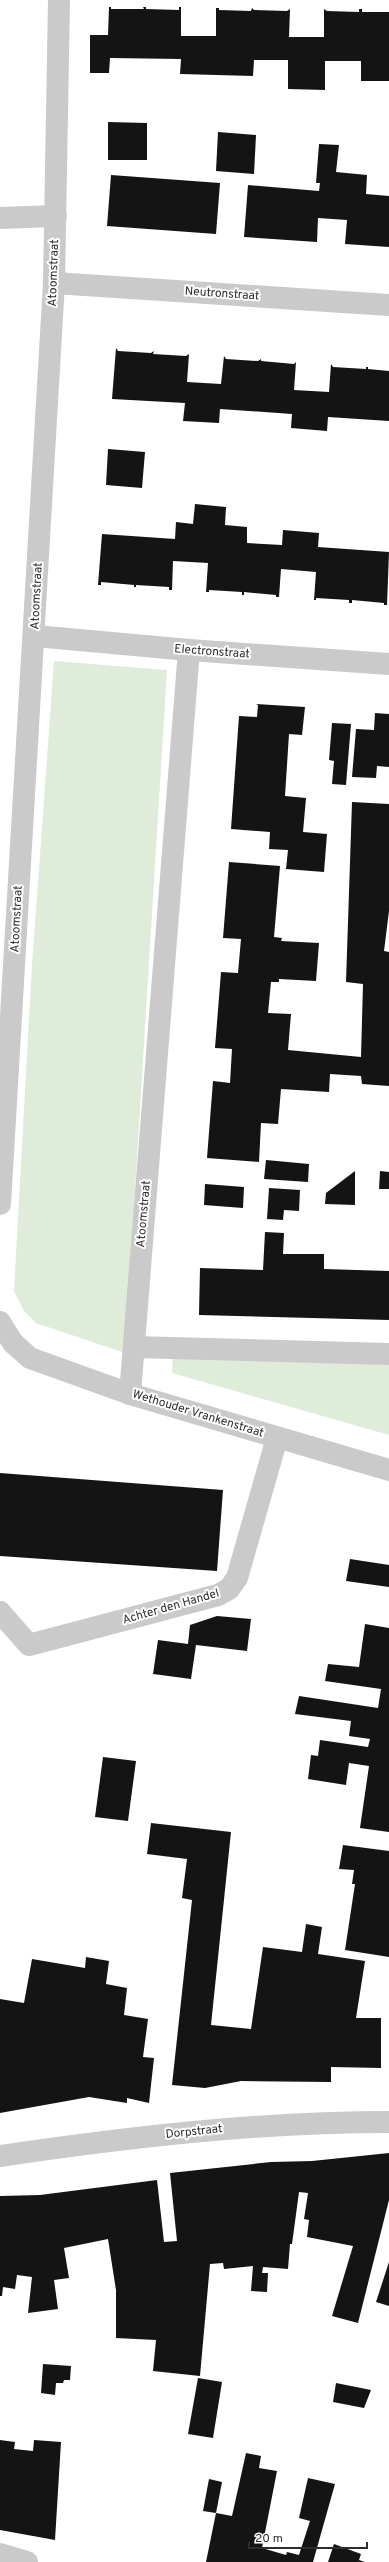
<svg xmlns="http://www.w3.org/2000/svg" width="389" height="2562" viewBox="0 0 389 2562" font-family="Overpass,sans-serif">
	<style>
		.green { fill: #deecd9 }
		.building { fill: #141414 }
		.lines { fill: none; stroke-linecap: round; stroke-linejoin: round }
		.minor { stroke: #cacaca; stroke-width: 22 }
		.labels { text-anchor: middle; dominant-baseline: central; stroke-width: 4; stroke-linejoin: round; paint-order: stroke }
		.street-label { font-size: 12px; fill: #2d2d2d; stroke: #fff }
	</style>
	<rect width="100%" height="100%" fill="#fff"/>
	<!-- green -->
	<g class="green">
		<polygon points="54,661 167,670 125,1353 36,1323 24,1311 14,1291 32,965"/>
		<polygon points="173,1355 389,1362 389,1435 172,1373"/>
	</g>
	<!-- building -->
	<g class="building">
		<polygon points="109,7 111,7 111,9 144,9 143,7 146,7 146,9 179,10 179,7 181,7 181,36 216,36 216,8 219,8 219,10 251,11 252,8 254,10 287,11 290,9 289,37 324,37 324,9 327,11 359,12 359,9 362,9 362,12 389,12 389,81 361,81 361,61 325,61 325,90 288,89 288,60 254,60 253,76 180,74 181,59 110,58 109,73 90,73 90,35 108,35"/>
		<polygon points="108,122 147,123 147,160 108,160"/>
		<polygon points="218,132 256,135 254,174 216,171"/>
		<polygon points="319,144 339,145 336,172 367,175 366,194 389,196 389,247 345,244 347,220 318,218 317,242 244,237 248,185 319,191 320,183 316,183"/>
		<polygon points="111,175 220,183 216,234 107,226"/>
		<polygon points="116,348 118,351 151,353 154,351 153,354 186,356 189,354 187,382 221,384 224,356 226,359 258,361 261,359 261,361 294,364 296,362 294,390 329,392 331,364 333,367 366,369 366,367 368,367 368,369 389,371 389,421 328,417 327,431 291,428 292,414 220,409 219,423 183,421 185,403 112,399"/>
		<polygon points="108,449 145,452 142,488 106,485"/>
		<polygon points="195,504 226,507 225,525 247,527 247,543 282,545 283,530 319,533 318,547 389,552 387,605 384,605 384,603 352,600 352,603 349,603 349,600 316,598 316,600 314,600 316,572 281,569 279,597 276,597 276,595 244,592 244,595 242,595 242,592 209,590 209,592 206,592 208,563 173,561 172,590 169,590 169,587 136,585 136,587 134,587 134,585 101,582 101,585 98,585 102,534 175,539 176,522 193,524"/>
		<polygon points="256,704 305,707 302,735 289,734 285,796 306,798 303,832 327,834 324,872 286,869 288,850 269,849 270,832 231,829 239,716 257,717 258,705"/>
		<polygon points="375,713 389,714 389,767 377,766 376,778 352,777 356,729 374,730"/>
		<polygon points="332,723 351,724 346,785 332,784 334,761 329,760"/>
		<polygon points="352,802 389,804 389,911 384,951 389,952 389,1086 362,1084 361,1076 330,1074 329,1092 281,1089 278,1124 261,1123 259,1162 207,1158 213,1081 230,1083 232,1049 215,1048 221,972 238,973 241,939 223,938 229,862 280,866 274,937 282,938 281,941 319,943 316,981 279,979 279,982 271,982 268,1013 291,1014 288,1050 361,1057 363,984 346,982"/>
		<polygon points="266,1160 309,1164 308,1182 264,1179"/>
		<polygon points="355,1171 355,1205 325,1204 326,1193"/>
		<polygon points="380,1171 389,1172 389,1189 379,1189"/>
		<polygon points="205,1184 244,1187 243,1208 204,1205"/>
		<polygon points="269,1188 300,1190 299,1211 284,1210 283,1220 267,1219"/>
		<polygon points="265,1232 284,1233 283,1254 324,1254 324,1269 389,1271 389,1320 199,1315 200,1268 263,1270"/>
		<polygon points="0,1473 223,1490 217,1571 0,1556"/>
		<polygon points="350,1559 389,1565 389,1587 346,1581"/>
		<polygon points="217,1616 251,1619 247,1651 196,1645 191,1679 153,1674 158,1640 188,1644 190,1625"/>
		<polygon points="365,1624 389,1628 389,1832 360,1828 369,1766 349,1763 346,1785 308,1779 311,1755 318,1756 320,1740 368,1747 370,1739 349,1736 351,1721 295,1714 299,1696 378,1708 381,1689 325,1681 328,1664 359,1667"/>
		<polygon points="103,1757 136,1761 128,1821 95,1817"/>
		<polygon points="151,1823 231,1832 211,2025 251,2029 263,1947 302,1952 306,1924 322,1927 318,1954 365,1961 356,2018 381,2018 381,2068 331,2067 331,2082 241,2081 205,2088 172,2085 192,1900 182,1898 187,1859 147,1854"/>
		<polygon points="343,1845 389,1851 389,1957 345,1950 355,1884 352,1884 354,1870 339,1869"/>
		<polygon points="86,1957 109,1961 106,1984 127,1988 124,2015 148,2019 143,2057 154,2058 149,2103 127,2098 127,2103 89,2097 0,2113 0,1999 24,2003 32,1959 85,1968"/>
		<polygon points="389,2153 389,2200 358,2323 332,2316 353,2246 307,2237 309,2220 304,2219 308,2193 299,2192 292,2244 290,2244 288,2269 263,2267 262,2273 268,2273 267,2292 251,2291 253,2266 224,2269 223,2263 210,2264 200,2376 153,2371 156,2340 116,2338 116,2290 108,2239 64,2248 69,2278 54,2280 58,2309 28,2313 32,2277 17,2275 15,2289 3,2287 2,2296 0,2296 0,2196 40,2195 157,2180 164,2242 177,2241 170,2173 271,2162 312,2161"/>
		<polygon points="389,2262 389,2306 376,2302"/>
		<polygon points="43,2364 71,2366 70,2380 64,2380 63,2383 56,2383 55,2395 41,2393"/>
		<polygon points="198,2378 222,2382 213,2438 188,2434"/>
		<polygon points="336,2383 371,2390 364,2408 333,2402"/>
		<polygon points="0,2440 15,2442 14,2449 33,2451 34,2440 61,2442 55,2540 0,2530"/>
		<polygon points="246,2453 261,2456 259,2468 277,2471 262,2548 286,2555 287,2552 299,2555 310,2521 299,2518 308,2478 335,2484 313,2562 206,2562 216,2513 232,2516"/>
		<polygon points="209,2479 222,2482 216,2513 203,2511"/>
		<polygon points="334,2544 361,2554 359,2560 365,2562 328,2562"/>
	</g>
	<g class="lines">
		<!-- minor -->
		<g class="minor">
			<polyline points="0,218 56,216"/>
			<polyline points="54,283 389,305"/>
			<polyline points="35,636 189,650 389,664"/>
			<polyline points="0,1204 54,283 59,0"/>
			<polyline points="0,1322 13,1343 30,1358 130,1394 389,1470"/>
			<polyline points="134,1347 389,1354"/>
			<polyline points="130,1394 189,650"/>
			<polyline points="0,1612 29,1645 218,1595 229,1589 237,1578 277,1438"/>
			<path d="M0,2156C129,2137 259,2122 389,2122"/>
			<polyline points="0,2554 27,2562"/>
		</g>
	</g>
	<g class="labels">
		<!-- street labels -->
		<g class="street-label">
			<text transform="translate(54 273) rotate(-88)">Atoomstraat</text>
			<text transform="translate(222 294) rotate(4)">Neutronstraat</text>
			<text transform="translate(37 596) rotate(-87)">Atoomstraat</text>
			<text transform="translate(212 652) rotate(4)">Electronstraat</text>
			<text transform="translate(17 919) rotate(-87)">Atoomstraat</text>
			<text transform="translate(144 1214) rotate(-85)">Atoomstraat</text>
			<text transform="translate(198 1414) rotate(17)">Wethouder Vrankenstraat</text>
			<text transform="translate(171 1607) rotate(-16)">Achter den Handel</text>
			<text transform="translate(194 2132) rotate(-6)">Dorpstraat</text>
		</g>
	</g>
	<!-- scale -->
	<path d="M249 2542v6h118v-6" fill="none" stroke="#2d2d2d" stroke-width="2"/>
	<text x="255" y="2542" font-size="12" fill="#2d2d2d" stroke="#ffffff" stroke-width="3" paint-order="stroke">20 m</text>
</svg>
